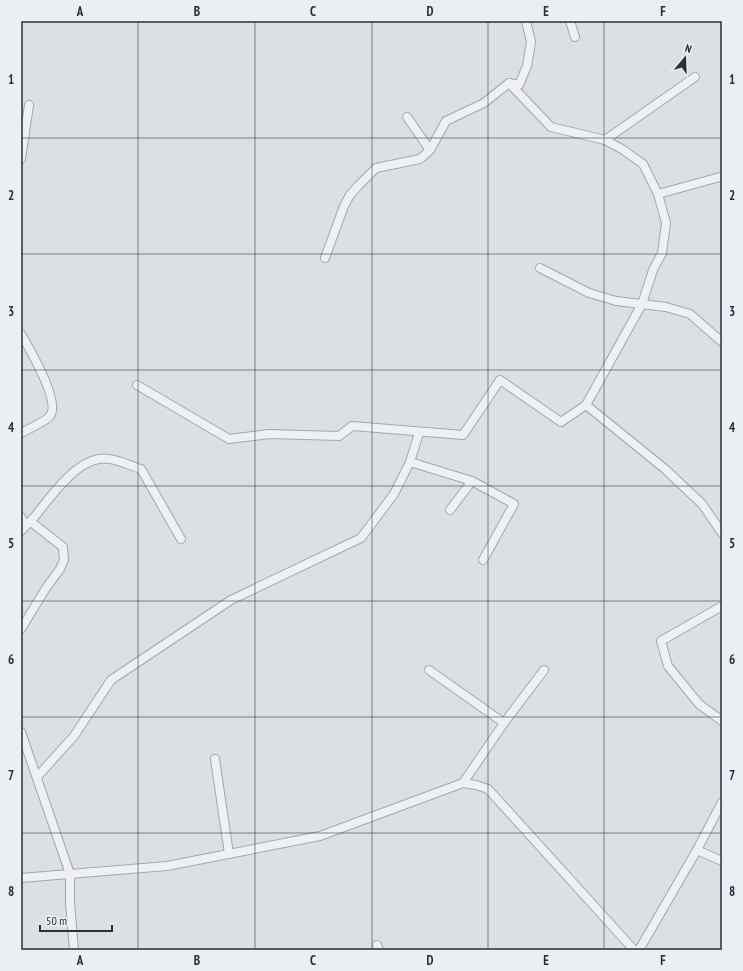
<svg xmlns="http://www.w3.org/2000/svg" width="743" height="971" viewBox="0 0 743 971" font-family="'PT Sans Narrow',sans-serif">
	<style>
		.lines { fill: none; stroke-linecap: round; stroke-linejoin: round }
		.street-casing { stroke: #a2a7ae; stroke-width: 10 }
		.street { stroke: #eef0f3; stroke-width: 8 }
		.grid { fill: none; stroke: #272f39; stroke-width: 1; stroke-opacity: 0.55 }
		.neatline { fill: none; stroke: #272f39; stroke-width: 1.5 }
		.grid-label { font-size: 13px; text-anchor: middle; font-weight: bold; fill: #272f39 }
	</style>
	<rect width="100%" height="100%" fill="#dce0e5"/>
	<g class="lines">
		<!-- street casing -->
		<g class="street-casing">
			<g id="street">
				<polyline points="570,21 575,37"/>
				<polyline points="509,83 551,127 605,140 695,77"/>
				<polyline points="407,117 430,150 446,121 484,103 509,83 519,85 527,66 531,42 526,21"/>
				<polyline points="605,140 622,149 643,164 658,194 720,177"/>
				<polyline points="21,159 29,105"/>
				<polyline points="325,258 344,206 350,195 358,186 376,168 420,159 430,150"/>
				<polyline points="540,268 589,293 616,301 666,307 690,314 722,342"/>
				<path d="M21,334C29,348 61,402 50,416C46,421 27,430 21,433"/>
				<polyline points="137,385 229,439 269,434 339,436 352,426 463,435 500,380 561,422 586,405 642,304 653,270 662,253 666,223 658,194"/>
				<polyline points="586,405 665,469 702,504 722,533"/>
				<polyline points="410,462 472,481 514,504 483,560"/>
				<polyline points="450,510 472,481"/>
				<polyline points="21,517 25,526"/>
				<path d="M21,531C26,525 31,521 36,515C51,496 80,454 109,459C119,460 131,466 141,469L181,539"/>
				<polyline points="722,606 661,641 668,666 699,704 722,721"/>
				<polyline points="21,629 46,588 60,569 64,560 63,547 31,522"/>
				<polyline points="429,670 504,723"/>
				<polyline points="21,732 70,874 70,903 74,950"/>
				<polyline points="215,759 229,854"/>
				<polyline points="37,777 74,736 111,680 231,600 361,538 394,494 410,462 419,433"/>
				<polyline points="463,783 504,723 544,670"/>
				<polyline points="697,850 722,861"/>
				<polyline points="21,878 167,866 320,836 463,783 476,785 488,789 634,950"/>
				<polyline points="377,945 379,950"/>
				<polyline points="639,950 697,850 722,802"/>
			</g>
		</g>
		<!-- street -->
		<use href="#street" class="street"/>
	</g>
	<!-- grid -->
	<path class="grid" d="M138,21V950M255,21V950M372,21V950M488,21V950M604,21V950M21,138H722M21,254H722M21,370H722M21,486H722M21,601H722M21,717H722M21,833H722"/>
	<!-- border -->
	<rect width="743" height="971" fill="none" stroke="#ebeff3" stroke-width="44"/>
	<!-- north arrow -->
	<g transform="translate(685 58) rotate(19)" stroke="#ebeff3" stroke-width="3" paint-order="stroke">
	<path d="M0-3L7 15L0 10L-7 15Z" fill="#272f39"/>
	<text y="-6" font-size="11" font-weight="bold" text-anchor="middle" fill="#272f39">N</text>
	</g>
	<!-- scale -->
	<path d="M40 925v6h72v-6" fill="none" stroke="#272f39" stroke-width="2"/>
	<text x="46" y="925" font-size="12" fill="#272f39" stroke="#ebeff3" stroke-width="3" paint-order="stroke">50 m</text>
	<rect x="22" y="22" width="699" height="927" class="neatline"/>
	<g class="grid-label">
		<text x="80" y="16">A</text>
		<text x="197" y="16">B</text>
		<text x="313" y="16">C</text>
		<text x="430" y="16">D</text>
		<text x="546" y="16">E</text>
		<text x="663" y="16">F</text>
		<text x="11" y="84">1</text>
		<text x="732" y="84">1</text>
		<text x="11" y="200">2</text>
		<text x="732" y="200">2</text>
		<text x="11" y="316">3</text>
		<text x="732" y="316">3</text>
		<text x="11" y="432">4</text>
		<text x="732" y="432">4</text>
		<text x="11" y="548">5</text>
		<text x="732" y="548">5</text>
		<text x="11" y="664">6</text>
		<text x="732" y="664">6</text>
		<text x="11" y="780">7</text>
		<text x="732" y="780">7</text>
		<text x="11" y="896">8</text>
		<text x="732" y="896">8</text>
		<text x="80" y="965">A</text>
		<text x="197" y="965">B</text>
		<text x="313" y="965">C</text>
		<text x="430" y="965">D</text>
		<text x="546" y="965">E</text>
		<text x="663" y="965">F</text>
	</g>
</svg>
